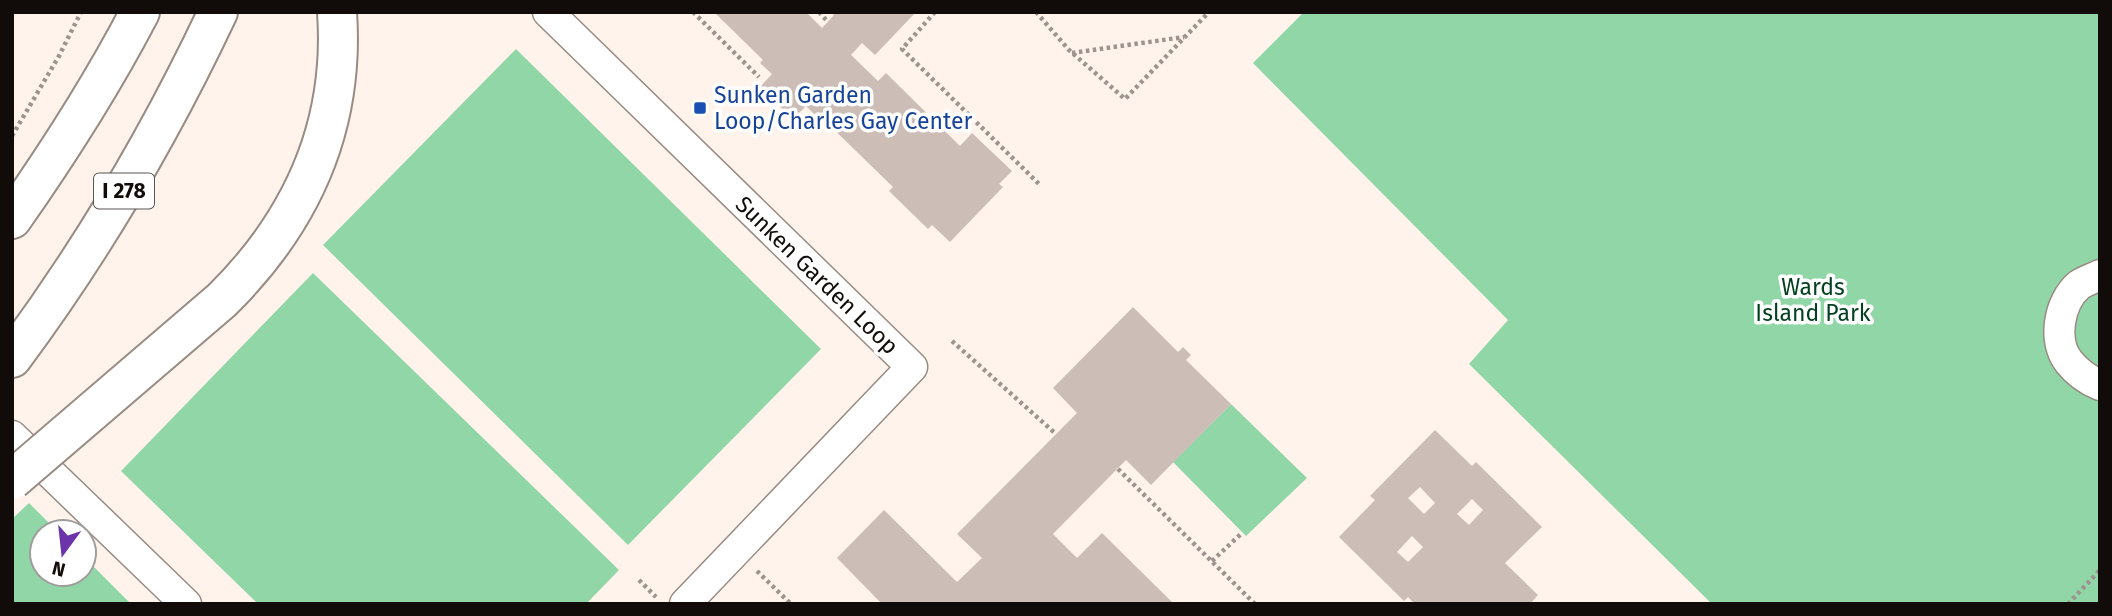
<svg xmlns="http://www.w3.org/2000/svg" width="2112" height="616" viewBox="0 0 2112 616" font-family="'Fira Sans',sans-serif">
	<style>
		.green { fill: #91d6a7 }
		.building { fill: #cdbdb7; fill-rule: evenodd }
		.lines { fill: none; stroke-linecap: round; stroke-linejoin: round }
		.street-casing { stroke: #988b83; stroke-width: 33 }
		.highway-casing { stroke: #988b83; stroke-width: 42 }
		.path { stroke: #9d948f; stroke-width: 4.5; stroke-dasharray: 3.5 3.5; stroke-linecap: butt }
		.street { stroke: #fff; stroke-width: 30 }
		.highway { stroke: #fff; stroke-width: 38 }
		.highway-bridge-casing { stroke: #988b83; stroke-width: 42; stroke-linecap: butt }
		.highway-bridge { stroke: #fff; stroke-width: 38 }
		.transit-dot { fill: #1a4fb4; stroke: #fff; stroke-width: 2.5 }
		.labels { text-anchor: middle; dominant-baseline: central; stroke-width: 7; stroke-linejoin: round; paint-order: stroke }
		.shield { fill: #fff; stroke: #585553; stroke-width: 2 }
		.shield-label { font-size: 21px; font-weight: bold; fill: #110c09 }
		.transit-label { font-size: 23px; fill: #164399; stroke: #fff; text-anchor: start }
		.street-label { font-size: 23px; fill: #110c09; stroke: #fff }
		.park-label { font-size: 23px; fill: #034121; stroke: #fff }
	</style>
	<rect width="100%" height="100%" fill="#fff3ec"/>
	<!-- green -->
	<g class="green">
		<polygon points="1304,12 2100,12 2100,604 1712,604 1469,364 1508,320 1253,63"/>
		<polygon points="516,49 821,349 628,545 323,245"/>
		<polygon points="313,273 619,570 586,604 258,604 121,471"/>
		<polygon points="1231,404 1307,478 1246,536 1173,462"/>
		<polygon points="29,503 58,532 42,532 42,574 84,574 84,557 131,604 12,604 12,519"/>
	</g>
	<!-- building -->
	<g class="building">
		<polygon points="714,12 806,12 822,28 834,15 831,12 916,12 875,55 862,43 851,55 878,81 886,73 960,146 972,133 1012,171 999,184 1003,187 950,242 932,225 928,229 889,191 893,187 820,116 818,118 806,106 793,119 760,87 772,74 760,63 763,60"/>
		<polygon points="1133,307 1178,352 1183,347 1191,355 1186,360 1231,404 1151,485 1126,460 1053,534 1077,558 1102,533 1174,604 882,604 837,558 884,510 957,582 982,558 957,534 1077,413 1053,388"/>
		<path d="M1435,430L1472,466L1476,462L1542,527L1505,563L1538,595L1530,604H1415L1408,597L1404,601L1339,537L1375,500L1370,496ZM1420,487L1435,503L1424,514L1408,498ZM1472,499L1483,510L1469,525L1457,514ZM1412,536L1423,547L1408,562L1397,552Z"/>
	</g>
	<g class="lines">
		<!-- street casing -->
		<g class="street-casing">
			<g id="street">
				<polyline points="548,12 912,367 685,604"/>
				<path d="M2100,275C2094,278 2085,281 2079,285C2059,302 2052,341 2069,362C2077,372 2088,380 2100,385"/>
				<polyline points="12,436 186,604"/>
			</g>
		</g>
		<!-- highway casing -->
		<g class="highway-casing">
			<g id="highway">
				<path d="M12,219C59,152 102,85 140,12"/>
				<path d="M12,358C93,249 160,135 218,12"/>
			</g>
		</g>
		<!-- path -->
		<g class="path">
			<polyline points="693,12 759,77"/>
			<polyline points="819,12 828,22"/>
			<polyline points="935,12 902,49 1040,185"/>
			<polyline points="1036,12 1069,50 1125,99 1209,12"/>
			<polyline points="1072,53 1184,37"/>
			<polyline points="12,136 59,56 81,12"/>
			<polyline points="952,341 1056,434"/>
			<polyline points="1118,469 1255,604"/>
			<polyline points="1212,561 1242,533"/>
			<polyline points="757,571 791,604"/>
			<polyline points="639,580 656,597"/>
			<polyline points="2068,604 2100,570"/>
		</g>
		<!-- street -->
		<use href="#street" class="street"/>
		<!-- highway -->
		<use href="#highway" class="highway"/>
		<!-- highway-bridge casing -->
		<g class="highway-bridge-casing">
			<path id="highway-bridge" d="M12,480L222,300C302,221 345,126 337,12"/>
		</g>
		<!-- highway-bridge -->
		<use href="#highway-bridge" class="highway-bridge"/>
	</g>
	<!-- markers -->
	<rect class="transit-dot" x="693" y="101" width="14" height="14" rx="3.5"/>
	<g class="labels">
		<!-- shield labels -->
		<rect class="shield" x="94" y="173.5" width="60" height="35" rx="5"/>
		<g class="shield-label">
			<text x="124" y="191">I 278</text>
		</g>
		<!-- transit labels -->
		<g class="transit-label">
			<text x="714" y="95">Sunken Garden<tspan x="714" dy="26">Loop/Charles Gay Center</tspan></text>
		</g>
		<!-- street labels -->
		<g class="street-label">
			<text transform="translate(817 275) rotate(44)">Sunken Garden Loop</text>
		</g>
		<!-- park labels -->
		<g class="park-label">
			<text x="1813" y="287">Wards<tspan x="1813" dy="26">Island Park</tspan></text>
		</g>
	</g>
	<!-- border -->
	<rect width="2112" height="616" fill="none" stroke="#110c09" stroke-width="28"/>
	<!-- north arrow -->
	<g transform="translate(63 553) rotate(195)"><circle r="33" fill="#ffffff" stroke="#a09e9d" stroke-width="2"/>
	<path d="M0-5L12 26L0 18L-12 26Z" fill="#6c34aa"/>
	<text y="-10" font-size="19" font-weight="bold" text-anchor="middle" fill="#110c09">N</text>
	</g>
</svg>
